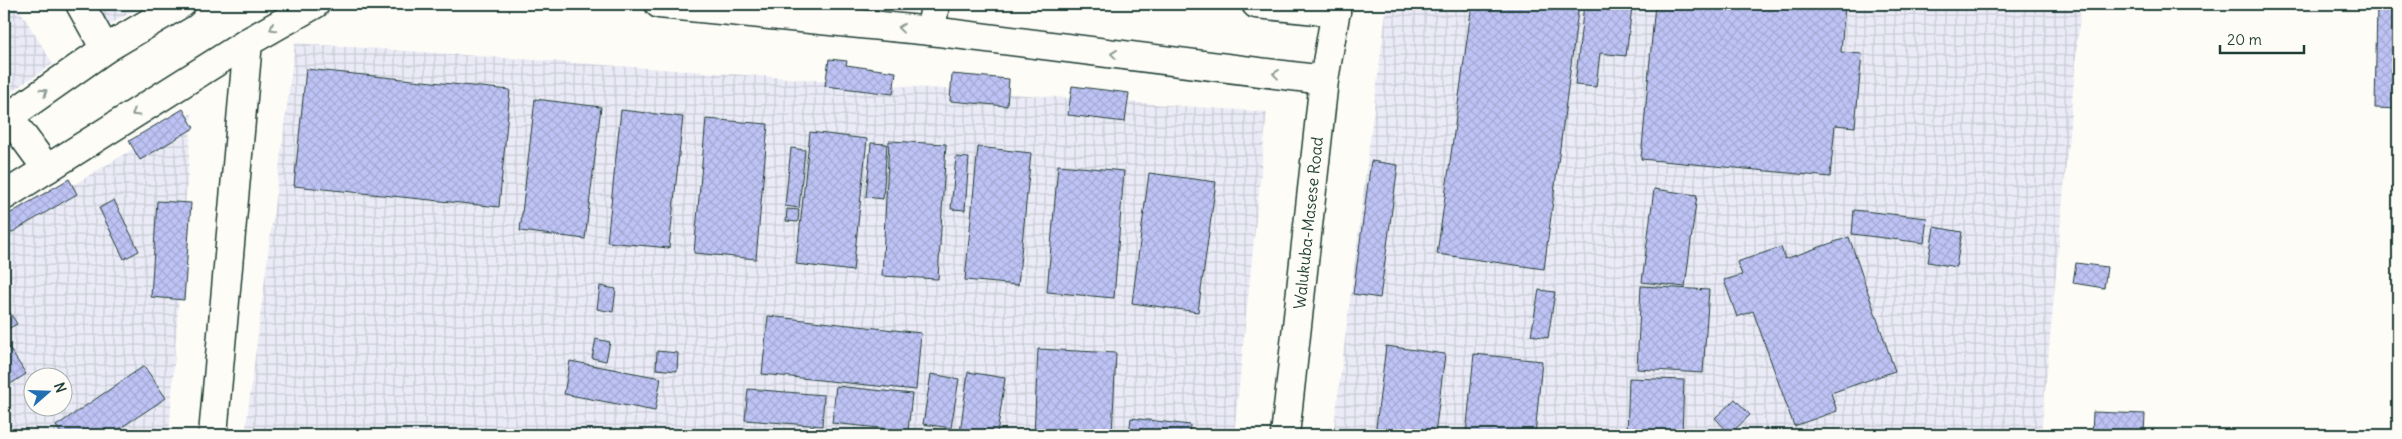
<svg xmlns="http://www.w3.org/2000/svg" width="2402" height="439" viewBox="0 0 2402 439" font-family="Delius,sans-serif">
	<style>
		.industrial { fill: url(#industrial-grid); fill-rule: evenodd }
		.building { fill: url(#building-cross-hatch); stroke: #1f3d34 }
		.lines { fill: none; stroke-linecap: round; stroke-linejoin: round }
		.street-casing { stroke: #1f3d34; stroke-width: 31 }
		.secondary-casing { stroke: #1f3d34; stroke-width: 31 }
		.street { stroke: #fdfcf7; stroke-width: 28 }
		.secondary { stroke: #fdfcf7; stroke-width: 28 }
		.oneway { stroke: #8e9c96 }
		.labels { text-anchor: middle; dominant-baseline: central; stroke-width: 4; stroke-linejoin: round; paint-order: stroke }
		.street-label { font-size: 16px; fill: #1f3d34; stroke: #fdfcf7 }
	</style>
	<defs>
		<pattern id="industrial-grid" width="8" height="8" patternUnits="userSpaceOnUse" patternTransform="scale(1.25)"><rect width="8" height="8" fill="#eaebf6"/><path d="M0 4h8M4 0v8" fill="none" stroke="#c8cad4"/></pattern>
		<pattern id="building-cross-hatch" width="8" height="8" patternUnits="userSpaceOnUse" patternTransform="scale(1.25)"><rect width="8" height="8" fill="#bec3f5"/><path d="M0 0l8 8M0 8l8-8" fill="none" stroke="#a3a8d3"/></pattern>
	</defs>
	<rect width="100%" height="100%" fill="#fdfcf7"/>
	<filter id="ink" filterUnits="userSpaceOnUse"><feTurbulence type="fractalNoise" baseFrequency=".02" numOctaves="2"/><feDisplacementMap in="SourceGraphic" scale="10" xChannelSelector="R" yChannelSelector="G"/><feConvolveMatrix kernelMatrix="1 2 1 2 8 2 1 2 1" color-interpolation-filters="sRGB"/></filter>
	<g filter="url(#ink)">
		<!-- industrial -->
		<g class="industrial">
			<polygon points="4,4 16,4 53,64 4,96"/>
			<polygon points="82,4 146,4 96,32"/>
			<polygon points="1387,4 2081,4 2041,435 1333,435"/>
			<polygon points="295,43 1267,112 1234,435 245,435"/>
			<path d="M192,113L169,435H4V227ZM32,376H62V406H32Z"/>
		</g>
		<!-- building -->
		<g class="building">
			<polygon points="1472,4 1579,4 1544,269 1437,254"/>
			<polygon points="1584,4 1629,4 1628,6 1632,7 1626,56 1600,53 1596,87 1575,85"/>
			<polygon points="1655,4 1845,4 1841,52 1862,54 1855,127 1835,125 1830,177 1641,159"/>
			<polygon points="2377,4 2398,5 2398,109 2375,108"/>
			<polygon points="829,59 847,61 846,65 896,72 893,94 825,86"/>
			<polygon points="306,69 510,90 499,207 294,186"/>
			<polygon points="952,74 1009,79 1007,106 950,101"/>
			<polygon points="1072,86 1129,93 1125,122 1068,115"/>
			<polygon points="535,99 601,107 585,239 520,231"/>
			<polygon points="183,109 194,128 140,160 129,141"/>
			<polygon points="621,110 683,117 669,248 607,242"/>
			<polygon points="706,119 768,124 756,259 694,253"/>
			<polygon points="810,132 867,139 853,271 796,264"/>
			<polygon points="889,141 946,144 938,279 882,276"/>
			<polygon points="871,143 887,144 883,199 866,197"/>
			<polygon points="978,147 1031,153 1018,285 965,280"/>
			<polygon points="791,148 805,150 799,208 785,206"/>
			<polygon points="956,157 969,158 965,210 951,209"/>
			<polygon points="1371,161 1398,165 1380,298 1353,294"/>
			<polygon points="1058,165 1124,171 1114,298 1047,292"/>
			<polygon points="1149,173 1216,182 1198,312 1132,303"/>
			<polygon points="69,179 77,194 4,237 4,217"/>
			<polygon points="1654,189 1697,195 1685,287 1642,282"/>
			<polygon points="114,200 139,251 124,259 99,208"/>
			<polygon points="157,201 191,203 184,300 151,297"/>
			<polygon points="787,209 799,210 798,222 786,221"/>
			<polygon points="1854,210 1927,218 1924,243 1852,234"/>
			<polygon points="1934,227 1962,232 1956,267 1928,262"/>
			<polygon points="1849,237 1895,371 1831,393 1837,411 1794,426 1753,311 1737,317 1724,280 1742,275 1737,262 1781,247 1785,259"/>
			<polygon points="2076,263 2107,267 2104,288 2073,283"/>
			<polygon points="600,286 616,289 613,312 597,309"/>
			<polygon points="1641,286 1709,290 1703,373 1637,369"/>
			<polygon points="1539,290 1555,292 1548,338 1531,335"/>
			<polygon points="4,303 17,324 4,331"/>
			<polygon points="768,316 921,333 916,390 762,374"/>
			<polygon points="596,339 610,342 606,361 592,358"/>
			<polygon points="4,340 26,374 4,388"/>
			<polygon points="1386,346 1445,354 1435,435 1375,435"/>
			<polygon points="1038,349 1116,353 1112,435 1034,435"/>
			<polygon points="657,351 678,353 677,371 656,369"/>
			<polygon points="1474,354 1542,361 1535,435 1466,435"/>
			<polygon points="570,361 661,378 655,411 564,394"/>
			<polygon points="144,366 166,398 119,429 123,435 62,435 56,426"/>
			<polygon points="968,372 1005,378 997,435 960,433"/>
			<polygon points="931,374 959,379 951,428 923,424"/>
			<polygon points="1629,378 1684,380 1682,435 1627,435"/>
			<polygon points="836,386 912,394 908,431 832,423"/>
			<polygon points="748,389 824,395 822,426 745,420"/>
			<polygon points="1735,399 1750,415 1730,434 1715,418"/>
			<polygon points="2093,412 2145,414 2144,435 2092,435"/>
			<polygon points="1131,418 1190,425 1189,435 1129,435"/>
		</g>
		<g class="lines">
			<!-- street casing -->
			<g class="street-casing">
				<g id="street">
					<polyline points="80,4 105,49"/>
					<polyline points="659,4 931,31 1324,80"/>
					<polyline points="1256,4 1336,12"/>
					<polyline points="931,31 935,4"/>
					<polyline points="9,117 47,169"/>
					<polyline points="4,120 105,49 181,4"/>
					<polyline points="4,196 248,42 315,4"/>
					<polyline points="213,435 248,42"/>
				</g>
			</g>
			<!-- secondary casing -->
			<g class="secondary-casing">
				<polyline id="secondary" points="1285,435 1324,80 1337,4"/>
			</g>
			<!-- street -->
			<use href="#street" class="street"/>
			<!-- secondary -->
			<use href="#secondary" class="secondary"/>
		</g>
		<!-- one-way arrows -->
		<defs><path id="oneway-chevron" d="M-2-3.5L2.5 0L-2 3.5" fill="none" stroke-width="1.6" stroke-linecap="round" stroke-linejoin="round" transform="scale(1.25)"/></defs>
		<g class="oneway">
			<use href="#oneway-chevron" transform="translate(273 28) rotate(150)"/>
			<use href="#oneway-chevron" transform="translate(901 28) rotate(-174)"/>
			<use href="#oneway-chevron" transform="translate(1114 54) rotate(-173)"/>
			<use href="#oneway-chevron" transform="translate(1276 74) rotate(-173)"/>
			<use href="#oneway-chevron" transform="translate(44 92) rotate(-35)"/>
			<use href="#oneway-chevron" transform="translate(135 113) rotate(148)"/>
		</g>
	</g>
	<g class="labels">
		<!-- street labels -->
		<g class="street-label">
			<text transform="translate(1308 223) rotate(-84)">Walukuba-Masese Road</text>
		</g>
	</g>
	<!-- margin -->
	<rect width="2402" height="439" fill="none" stroke="#fdfcf7" stroke-width="20"/>
	<rect x="10" y="10" width="2382" height="419" fill="none" stroke="#1f3d34" stroke-width="2" filter="url(#ink)"/>
	<!-- north arrow -->
	<g transform="translate(48 392) rotate(70)"><circle r="24" fill="#fdfcf7" stroke="#a4b0a9"/>
	<path d="M0-4L9 19L0 12L-9 19Z" fill="#1f6fb2"/>
	<text y="-8" font-size="14" font-weight="bold" text-anchor="middle" fill="#1f3d34">N</text>
	</g>
	<!-- scale -->
	<path d="M2220 45v8h84v-8" fill="none" stroke="#1f3d34" stroke-width="2.5"/>
	<text x="2227" y="45" font-size="15" fill="#1f3d34" stroke="#fdfcf7" stroke-width="4" paint-order="stroke">20 m</text>
</svg>
